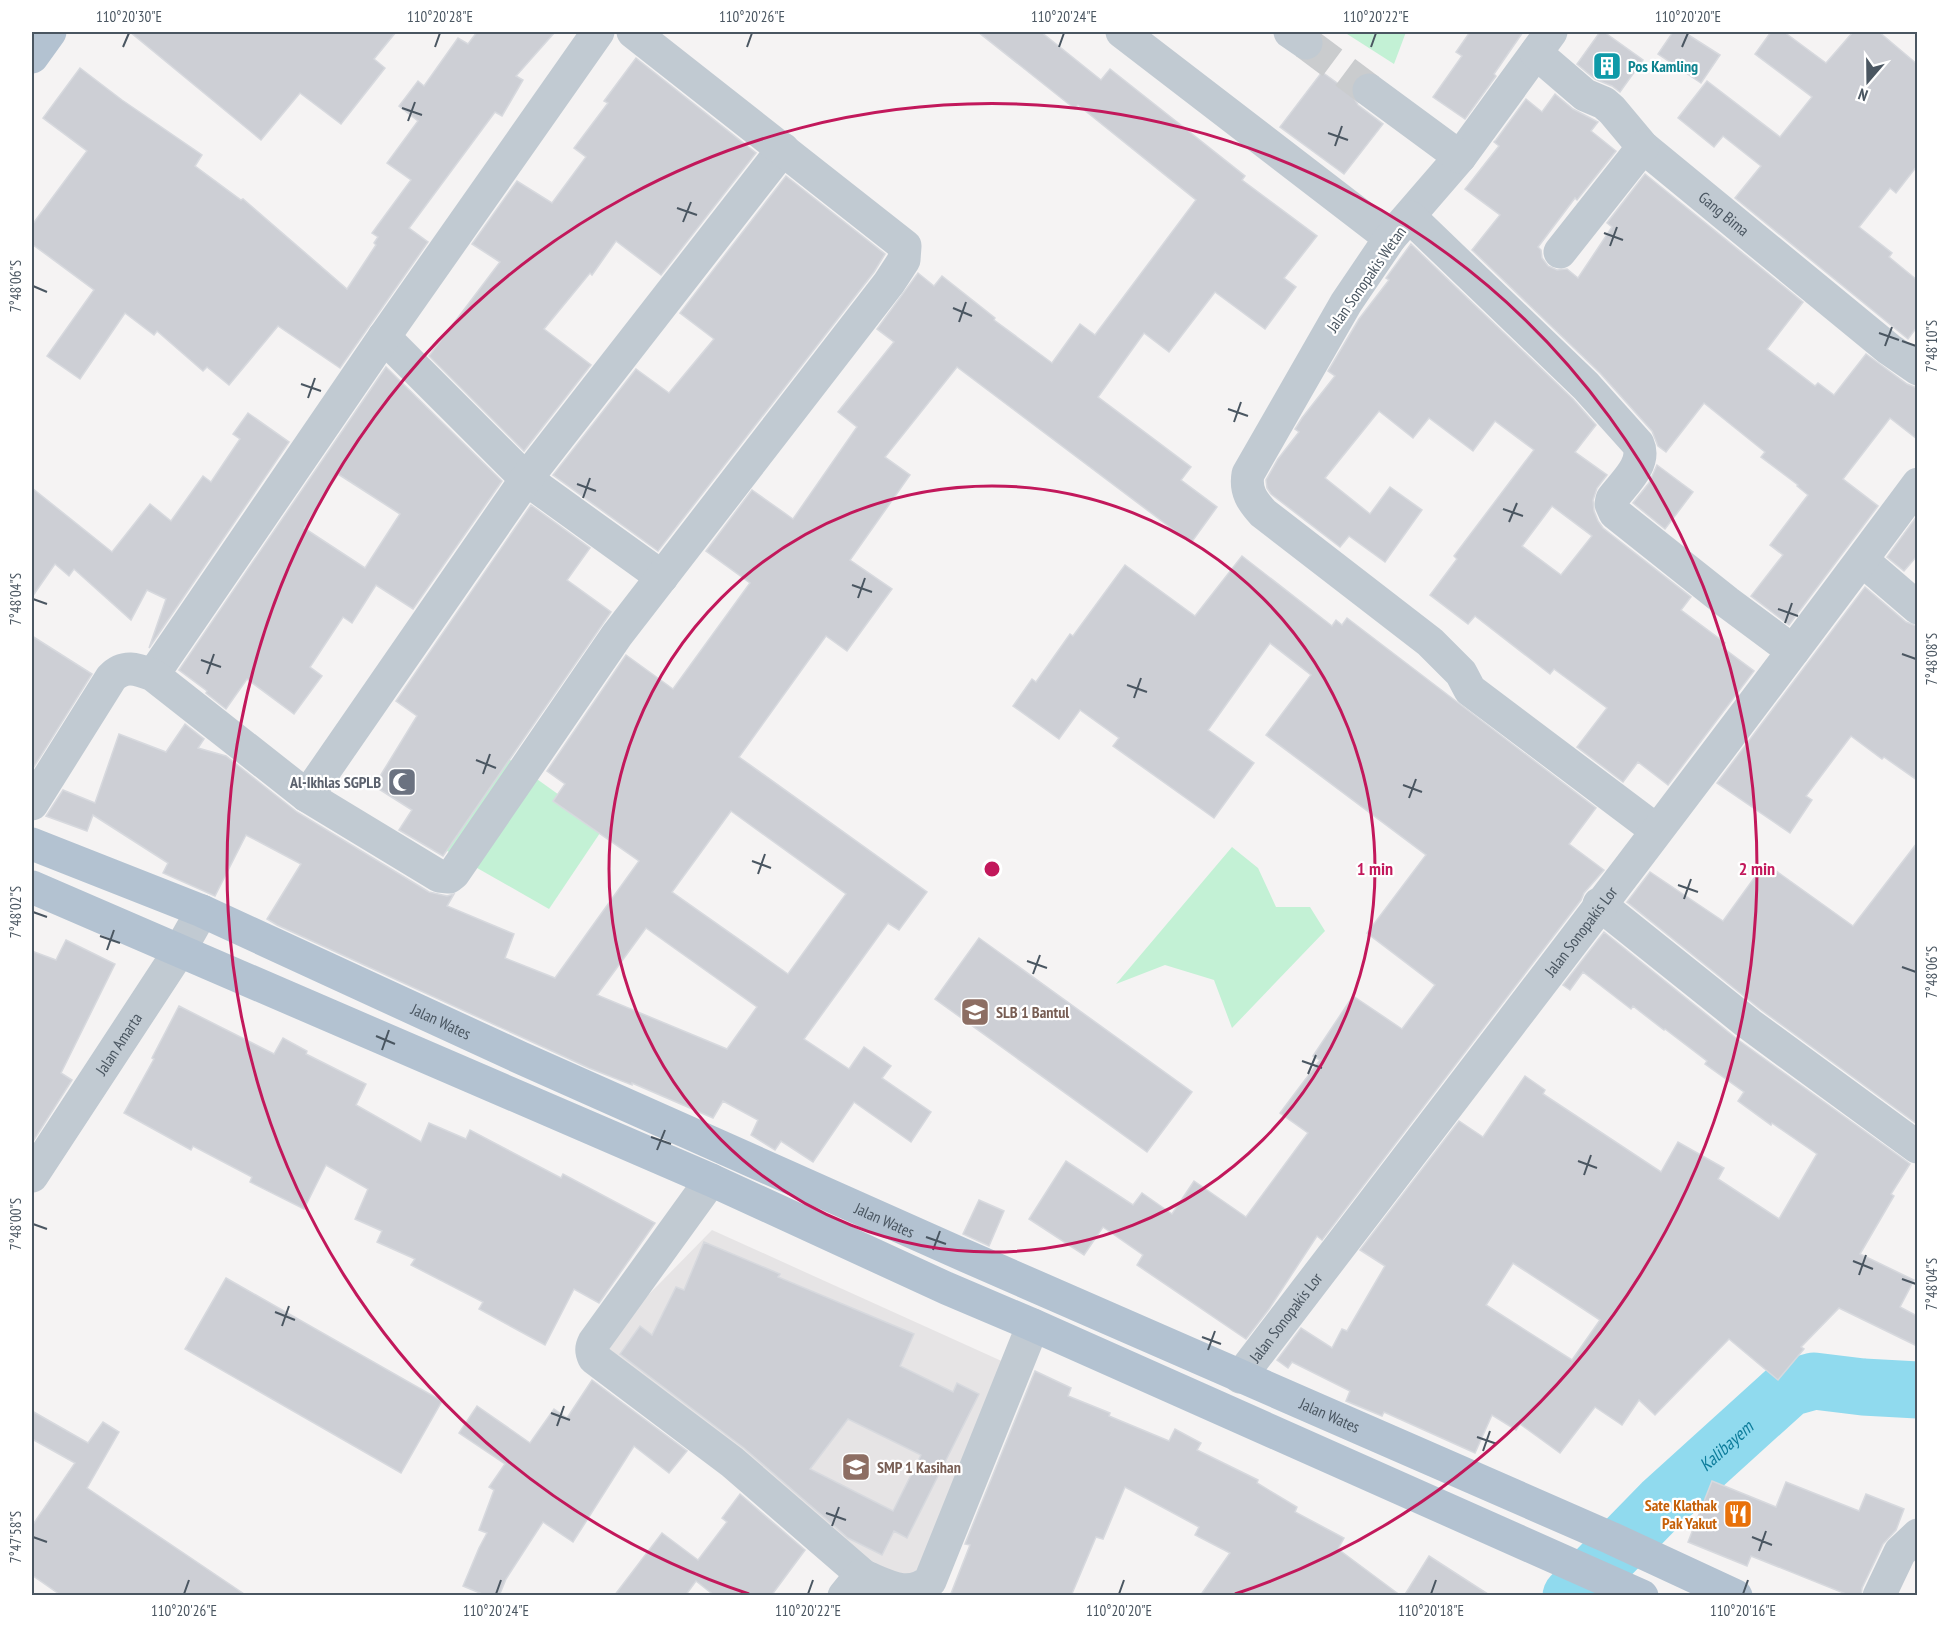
<svg xmlns="http://www.w3.org/2000/svg" width="1949" height="1627" viewBox="0 0 1949 1627" font-family="'PT Sans Narrow',sans-serif">
	<style>
		.education { fill: #e6e4e5 }
		.green { fill: #c3f1d5 }
		.lines { fill: none; stroke-linecap: round; stroke-linejoin: round }
		.river { stroke: #90daee; stroke-width: 57 }
		.building { fill: #cdcfd5; stroke: #d7d9de; stroke-width: 1.5; fill-rule: evenodd }
		.minor-tunnel { stroke: #caccce; stroke-width: 33; stroke-dasharray: 33 16; stroke-linecap: butt }
		.minor { stroke: #c1cad2; stroke-width: 33 }
		.major { stroke: #b3c2d1; stroke-width: 33 }
		.ticks { fill: none; stroke: #4a5661; stroke-width: 2 }
		.ring { fill: none; stroke: #c2185b; stroke-width: 3 }
		.labels { text-anchor: middle; dominant-baseline: central; stroke-width: 4.5; stroke-linejoin: round; paint-order: stroke }
		.culture-label { font-size: 16px; font-weight: bold; fill: #0d838f; stroke: #fff; text-anchor: start }
		.street-label { font-size: 16px; fill: #4a5661; stroke: #fff }
		.worship-label { font-size: 16px; font-weight: bold; fill: #5b616d; stroke: #fff; text-anchor: end }
		.education-label { font-size: 16px; font-weight: bold; fill: #785e54; stroke: #fff; text-anchor: start }
		.food-label { font-size: 16px; font-weight: bold; fill: #c56008; stroke: #fff; text-anchor: end }
		.water-label { font-size: 18px; font-style: italic; fill: #0c7c9b; stroke: #fff }
		.centre { fill: #c2185b; stroke: #fff; stroke-width: 3 }
		.ring-label { font-size: 18px; text-anchor: middle; font-weight: bold; fill: #c2185b; stroke: #fff; stroke-width: 4.5; stroke-linejoin: round; paint-order: stroke }
		.neatline { fill: none; stroke: #4a5661; stroke-width: 2 }
		.ticks-label { font-size: 15px; text-anchor: middle; fill: #4a5661 }
	</style>
	<rect width="100%" height="100%" fill="#f5f3f3"/>
	<!-- education -->
	<polygon class="education" points="712,1230 1006,1363 928,1572 887,1578 601,1355 607,1337"/>
	<!-- green -->
	<g class="green">
		<polygon points="1344,32 1406,32 1394,64"/>
		<polygon points="499,752 604,827 549,909 435,844"/>
		<polygon points="1232,847 1258,868 1276,907 1310,907 1325,931 1232,1028 1214,980 1165,965 1116,984"/>
	</g>
	<g class="lines">
		<!-- river -->
		<path class="river" id="s1" d="M1571,1596L1662,1503L1789,1388L1814,1381L1863,1387L1918,1390"/>
	</g>
	<!-- building -->
	<g class="building">
		<polygon points="130,32 396,32 374,59 385,68 341,124 300,93 261,140"/>
		<polygon points="477,32 555,32 516,76 523,80 502,116 495,112 409,228 428,242 340,368 278,326 229,385 207,367 203,371 157,331 154,335 125,313 80,379 47,356 94,290 32,244 32,225 87,151 43,118 80,68 122,100 202,155 195,166 241,200 243,199 347,289 376,245 374,243 378,237 372,233 411,180 387,163 418,121 399,106 418,81 424,86 458,38 468,44"/>
		<path d="M978,32H1041L1101,80L1110,69L1245,176L1242,180L1317,236L1284,278L1296,287L1265,329L1215,292L1169,352L1144,333L1098,397L1191,467L1181,480L1217,507L1191,543L957,367L885,457L910,475L850,560L892,589L847,651L826,636L739,757L927,892L899,930L888,923L804,1039L849,1069L864,1047L891,1066L882,1078L931,1112L911,1142L854,1102L813,1162L781,1141L775,1150L751,1135L758,1120L723,1101L713,1118L632,1083V1085L589,1068L277,925L267,919L301,864L246,835L215,896L163,873L168,863L93,815L87,831L46,816L63,790L95,803L119,734L166,752L185,724L204,739L198,748L226,756L297,812L429,892L447,896L454,894L447,906L514,934L505,958L555,978L639,861L553,801L565,784L547,771L626,655L673,689L750,583L706,551L752,490L793,519L857,427L838,412L894,342L877,329L918,273L934,286L942,276L995,318L994,320L1052,363L1080,324L1095,335L1196,200L1078,105L1075,109ZM731,811L846,894L788,974L672,892ZM646,928L757,1007L727,1049L597,995Z"/>
		<polygon points="1470,32 1523,32 1494,74 1496,76 1465,119 1433,97 1462,56 1456,52"/>
		<polygon points="1600,32 1604,32 1643,60 1620,92 1612,86 1595,79 1577,64"/>
		<polygon points="1673,32 1684,32 1720,55 1701,83 1658,54"/>
		<polygon points="1771,32 1784,32 1826,63 1853,32 1879,32 1917,64 1917,166 1896,193 1890,188 1859,227 1892,253 1889,257 1917,280 1917,327 1908,339 1735,198 1761,166 1723,136 1714,147 1678,118 1707,81 1780,137 1812,97 1755,54"/>
		<polygon points="636,58 756,153 661,275 616,241 592,275 590,273 544,329 591,365 524,451 429,356 500,262 472,244 517,181 552,203 586,157 574,148 608,103 604,101"/>
		<polygon points="1322,72 1351,93 1358,105 1383,124 1344,174 1280,127"/>
		<polygon points="1555,94 1573,109 1598,122 1591,131 1616,151 1577,200 1575,198 1538,247 1541,250 1542,258 1548,266 1557,270 1567,269 1578,278 1612,227 1607,223 1645,174 1803,302 1767,349 1815,386 1818,383 1834,395 1866,354 1907,384 1917,388 1917,439 1890,418 1843,479 1878,506 1789,625 1751,596 1783,555 1770,545 1808,495 1797,486 1798,485 1761,457 1765,452 1704,403 1666,452 1658,446 1652,431 1600,373 1472,250 1500,215 1465,189 1499,146 1494,142 1496,140 1526,99 1542,112"/>
		<polygon points="786,176 885,254 874,272 658,551 553,475 636,369 669,393 714,339 680,313"/>
		<path d="M1411,244L1573,399L1596,425L1575,452L1607,475L1597,488L1593,500L1594,511L1598,521L1603,528L1691,597L1681,610L1725,643L1722,647L1754,671L1668,785L1638,762L1623,782L1577,747L1607,708L1554,669L1550,674L1475,616L1468,624L1430,595L1457,559L1454,556L1534,450L1495,421L1473,451L1429,418L1413,438L1379,411L1325,478L1370,514L1390,487L1422,510L1385,562L1349,536L1340,547L1271,494L1267,488L1266,480L1278,459L1299,432L1295,429L1302,418L1335,376L1328,371L1359,319L1389,280L1386,278ZM1552,506L1592,536L1561,575L1522,546Z"/>
		<path d="M386,367L502,481L413,609L376,585L352,623L343,617L310,667L322,676L294,714L247,679L226,709L206,693L207,691L179,670ZM338,474L400,514L365,568L304,528Z"/>
		<polygon points="248,413 289,442 149,648 166,599 147,590 131,620 74,569 69,576 55,564 32,597 32,488 112,552 150,504 171,521 203,476 211,482 240,439 233,434"/>
		<polygon points="1657,465 1693,492 1665,529 1633,503 1649,483"/>
		<polygon points="531,505 590,548 567,580 611,612 443,856 399,830 412,810 374,786 417,716 396,701"/>
		<polygon points="1917,516 1917,556 1904,571 1887,557"/>
		<polygon points="1242,556 1332,626 1336,620 1342,625 1347,618 1596,808 1569,844 1604,870 1584,893 1581,900 1322,1240 1317,1236 1269,1309 1246,1339 1137,1265 1143,1255 1103,1227 1084,1255 1029,1219 1066,1161 1133,1205 1142,1193 1172,1214 1194,1181 1246,1217 1308,1133 1280,1113 1320,1060 1313,1056 1353,996 1402,1029 1435,985 1367,933 1426,855 1266,735 1311,675 1270,643 1208,730 1254,763 1214,818 1113,746 1119,738 1080,710 1059,739 1013,706 1032,679 1036,682 1070,634 1073,636 1125,565 1195,616"/>
		<polygon points="1865,587 1906,622 1917,626 1917,780 1884,757 1882,759 1851,736 1806,796 1812,800 1790,833 1717,783"/>
		<polygon points="32,636 92,674 32,770"/>
		<polygon points="1917,843 1917,1124 1760,1009 1627,902 1650,872 1723,921 1765,863 1853,926"/>
		<path d="M1604,932L1737,1039L1910,1164L1891,1194L1894,1196L1860,1254L1914,1280L1900,1307L1917,1316V1346L1839,1308L1801,1347L1804,1349L1778,1380L1729,1339L1655,1415L1639,1400L1622,1425L1595,1407L1560,1453L1520,1424L1516,1430L1492,1415L1475,1453L1384,1412L1382,1416L1346,1401L1350,1391L1292,1362L1288,1368L1277,1360L1301,1328L1332,1348L1342,1329L1347,1331L1385,1266L1360,1250L1459,1121L1483,1137L1525,1076L1545,1090L1543,1094L1661,1172L1678,1142L1724,1168L1718,1179L1779,1219L1817,1154L1772,1123L1771,1125L1738,1101L1744,1092L1705,1064L1707,1061L1665,1029L1664,1030L1633,1006L1631,1009L1583,972L1570,990L1563,985ZM1513,1263L1600,1320L1572,1360L1486,1305Z"/>
		<polygon points="979,938 1192,1092 1147,1152 935,999"/>
		<polygon points="66,940 115,964 61,1073 72,1080 32,1143 32,951 56,960"/>
		<polygon points="179,1006 274,1054 283,1038 307,1051 306,1054 366,1084 356,1105 421,1142 429,1123 466,1139 470,1130 561,1178 563,1174 655,1223 599,1303 574,1289 545,1345 479,1309 483,1302 411,1265 415,1259 377,1242 382,1231 355,1219 368,1189 326,1165 304,1209 250,1182 252,1177 193,1146 191,1150 124,1113 154,1059 152,1058"/>
		<polygon points="979,1200 1004,1211 989,1246 963,1234"/>
		<path d="M704,1242L780,1274L778,1277L914,1334L900,1366L953,1392L957,1383L979,1394L907,1538L894,1531L882,1555L848,1538L744,1448L620,1354L640,1326L652,1335L676,1287L684,1290ZM848,1419L921,1455L893,1511L810,1469Z"/>
		<polygon points="226,1278 442,1401 401,1473 185,1349"/>
		<polygon points="1035,1371 1071,1388 1068,1396 1110,1413 1109,1416 1169,1441 1175,1429 1201,1443 1197,1450 1258,1480 1257,1483 1297,1507 1295,1512 1344,1538 1338,1549 1401,1596 1200,1596 1230,1553 1195,1535 1199,1527 1125,1487 1103,1539 1096,1537 1071,1596 950,1596 970,1545 965,1544"/>
		<polygon points="592,1380 687,1451 669,1473 634,1446 573,1542 543,1522 506,1579 499,1596 487,1596 463,1586 479,1548 487,1533 479,1530 494,1490 489,1487 505,1464 459,1433 477,1406 530,1443 554,1409 567,1418"/>
		<polygon points="32,1411 88,1443 103,1422 119,1432 87,1488 247,1596 62,1596 32,1575 32,1526 75,1463 32,1439"/>
		<polygon points="1712,1481 1776,1507 1786,1482 1859,1511 1866,1494 1904,1509 1896,1530 1883,1544 1862,1588 1861,1596 1851,1596 1751,1556 1747,1566 1688,1542"/>
		<polygon points="740,1494 805,1550 771,1596 715,1596 696,1581 685,1596 614,1596 662,1533 698,1560 727,1522 722,1518"/>
		<polygon points="1429,1556 1491,1596 1404,1596"/>
	</g>
	<g class="lines">
		<!-- minor-tunnel -->
		<polyline class="minor-tunnel" points="1306,43 1369,90"/>
		<!-- minor -->
		<g class="minor">
			<polyline points="1122,32 1390,238"/>
			<polyline points="1290,32 1306,43"/>
			<path d="M1551,32L1460,157L1390,238L1346,303L1248,474C1245,491 1252,501 1263,513L1430,642L1461,673L1470,690L1656,830"/>
			<path id="s2" d="M1536,53L1585,95L1604,103L1612,110L1643,147L1889,349L1918,369"/>
			<polyline points="1369,90 1460,157"/>
			<path d="M1410,217L1586,386L1638,444C1647,464 1623,484 1612,499L1611,504L1615,513L1727,602L1793,651"/>
			<polyline points="1560,252 1643,147"/>
			<polyline points="384,337 526,479 662,577"/>
			<polyline points="1862,560 1918,608"/>
			<polyline points="153,675 384,337 598,32"/>
			<polyline points="307,796 526,479 783,149"/>
			<path d="M32,804L111,678C124,664 137,669 153,675L307,796L439,876L449,877L454,873L617,635L889,283L904,260L905,246L633,32"/>
			<polyline points="1599,904 1749,1024 1917,1147"/>
			<path id="s3" d="M32,1176L180,950L202,911"/>
			<path d="M711,1180L594,1342C591,1348 591,1351 594,1358L732,1462L880,1590L882,1596"/>
			<path id="s4" d="M1240,1377C1467,1080 1695,784 1918,484"/>
			<path d="M844,1596L861,1575C885,1584 907,1600 930,1581L1033,1325"/>
			<polyline points="1879,1596 1900,1552 1918,1535"/>
		</g>
		<!-- major -->
		<g class="major">
			<polyline points="32,57 50,32"/>
			<path id="s5" d="M32,844L202,911L521,1058L959,1253L1611,1538L1736,1596"/>
			<polyline points="32,887 711,1180 946,1288 1033,1325 1642,1596"/>
		</g>
	</g>
	<!-- ticks -->
	<path class="ticks" d="M123,47L129,33M435,47L440,33M747,47L752,33M1059,47L1064,33M1371,47L1376,33M1682,47L1688,33M402,108L422,115M408,121L415,102M1328,133L1348,140M1335,146L1342,126M677,208L697,215M683,222L691,202M1604,233L1623,240M1610,246L1617,227M33,286L47,292M953,308L972,316M959,322L966,302M1879,333L1899,340M1902,341L1916,346M1885,346L1892,327M301,384L321,391M308,398L315,378M1228,409L1248,416M1234,422L1241,402M577,484L596,491M583,498L590,478M1503,509L1523,516M1509,522L1517,503M852,585L872,592M858,598L865,578M33,599L47,604M1778,609L1798,616M1785,623L1792,603M1902,654L1916,659M201,660L221,667M207,674L214,654M1127,685L1147,692M1134,698L1141,678M476,760L496,768M483,774L490,754M1403,785L1422,792M1409,798L1416,779M752,861L771,868M758,874L765,854M1678,885L1698,892M1684,899L1691,879M33,912L47,917M100,936L120,943M107,950L114,930M1027,961L1047,968M1902,967L1916,972M1033,974L1040,955M376,1036L395,1044M382,1050L389,1030M1302,1061L1322,1068M1308,1074L1316,1055M651,1137L671,1144M657,1150L665,1130M1578,1161L1597,1168M1584,1175L1591,1155M33,1224L47,1229M926,1237L946,1244M933,1250L940,1231M1853,1261L1873,1269M1859,1275L1866,1255M1902,1279L1916,1284M275,1312L295,1320M282,1326L289,1306M1202,1337L1221,1344M1208,1350L1215,1331M551,1413L570,1420M557,1426L564,1406M1477,1437L1497,1444M1483,1451L1490,1431M826,1513L846,1520M832,1526L839,1507M33,1537L47,1542M1752,1537L1772,1545M1759,1551L1766,1531M184,1594L189,1580M496,1594L501,1580M808,1594L813,1580M1119,1594L1124,1580M1431,1594L1436,1580M1743,1594L1748,1580"/>
	<!-- distance rings -->
	<g class="ring">
		<circle cx="992" cy="869" r="383"/>
		<path d="M749 1594A765 765 0 1 1 1235 1594"/>
	</g>
	<!-- icons -->
	<defs>
		<g id="building-square" transform="scale(1.5)"><rect x="-9" y="-9" width="18" height="18" rx="4" fill="#0f9aa8" stroke="#fff"/><path d="M-4-6H4V6H1V3H-1V6H-4ZM-2.5-4.3h1.7v1.8h-1.7ZM.8-4.3h1.7v1.8H.8ZM-2.5-1h1.7V.8h-1.7ZM.8-1h1.7V.8H.8Z" fill="#fff"/></g>
		<g id="mosque-square" transform="scale(1.5)"><rect x="-9" y="-9" width="18" height="18" rx="4" fill="#6b7280" stroke="#fff"/><path d="M3.5-4.9A6 6 0 1 0 3.5 4.9A5 5 0 1 1 3.5-4.9Z" fill="#fff"/></g>
		<g id="school-square" transform="scale(1.5)"><rect x="-9" y="-9" width="18" height="18" rx="4" fill="#8d6e63" stroke="#fff"/><path d="M0-5L7-2L0 1L-7-2ZM-4 1L0 2.5L4 1V4Q0 6-4 4Z" fill="#fff"/></g>
		<g id="restaurant-square" transform="scale(1.5)"><rect x="-9" y="-9" width="18" height="18" rx="4" fill="#e8710a" stroke="#fff"/><path d="M-5-6h1v4h1v-4h1v4h1v-4h1v5L-1.5 .5V6h-2V.5L-5-1ZM5-6V6H3V1.5H1.5Q1.5-4 5-6Z" fill="#fff"/></g>
	</defs>
	<g fill-rule="evenodd">
		<use href="#building-square" x="1607" y="66"/>
		<use href="#mosque-square" x="402" y="782"/>
		<use href="#school-square" x="975" y="1012"/>
		<use href="#school-square" x="856" y="1467"/>
		<use href="#restaurant-square" x="1738" y="1514"/>
	</g>
	<g class="labels">
		<!-- culture labels -->
		<g class="culture-label">
			<text x="1628" y="66">Pos Kamling</text>
		</g>
		<!-- street labels -->
		<g class="street-label">
			<text stroke="none"><textPath href="#s2" startOffset="249">Gang Bima</textPath></text>
			<text transform="translate(1366 279) rotate(-55)">Jalan Sonopakis Wetan</text>
			<text stroke="none"><textPath href="#s4" startOffset="561">Jalan Sonopakis Lor</textPath></text>
			<text stroke="none"><textPath href="#s5" startOffset="446">Jalan Wates</textPath></text>
			<text stroke="none"><textPath href="#s3" startOffset="158">Jalan Amarta</textPath></text>
			<text stroke="none"><textPath href="#s5" startOffset="932">Jalan Wates</textPath></text>
			<text stroke="none"><textPath href="#s4" startOffset="75">Jalan Sonopakis Lor</textPath></text>
			<text stroke="none"><textPath href="#s5" startOffset="1418">Jalan Wates</textPath></text>
		</g>
		<!-- worship labels -->
		<g class="worship-label">
			<text x="381" y="782">Al-Ikhlas SGPLB</text>
		</g>
		<!-- education labels -->
		<g class="education-label">
			<text x="996" y="1012">SLB 1 Bantul</text>
			<text x="877" y="1467">SMP 1 Kasihan</text>
		</g>
		<!-- food labels -->
		<g class="food-label">
			<text x="1717" y="1505">Sate Klathak<tspan x="1717" dy="18">Pak Yakut</tspan></text>
		</g>
		<!-- water labels -->
		<g class="water-label">
			<text stroke="none"><textPath href="#s1" startOffset="216">Kalibayem</textPath></text>
		</g>
	</g>
	<circle cx="992" cy="869" r="9" class="centre"/>
	<g class="ring-label">
		<text x="1375" y="875">1 min</text>
		<text x="1757" y="875">2 min</text>
	</g>
	<!-- border -->
	<rect width="1949" height="1627" fill="none" stroke="#ffffff" stroke-width="66"/>
	<!-- north arrow -->
	<g transform="translate(1868 81) rotate(200)" stroke="#ffffff" stroke-width="4.5" paint-order="stroke">
	<path d="M0-4.5L10 22L0 15L-10 22Z" fill="#4a5661"/>
	<text y="-9" font-size="16" font-weight="bold" text-anchor="middle" fill="#4a5661">N</text>
	</g>
	<rect x="33" y="33" width="1883" height="1561" class="neatline"/>
	<g class="ticks-label">
		<text x="129" y="22">110°20'30"E</text>
		<text x="440" y="22">110°20'28"E</text>
		<text x="752" y="22">110°20'26"E</text>
		<text x="1064" y="22">110°20'24"E</text>
		<text x="1376" y="22">110°20'22"E</text>
		<text x="1688" y="22">110°20'20"E</text>
		<text transform="translate(16 286) rotate(-90)" y="5">7°48'06"S</text>
		<text transform="translate(1932 346) rotate(-90)" y="5">7°48'10"S</text>
		<text transform="translate(16 599) rotate(-90)" y="5">7°48'04"S</text>
		<text transform="translate(1932 659) rotate(-90)" y="5">7°48'08"S</text>
		<text transform="translate(16 912) rotate(-90)" y="5">7°48'02"S</text>
		<text transform="translate(1932 972) rotate(-90)" y="5">7°48'06"S</text>
		<text transform="translate(16 1224) rotate(-90)" y="5">7°48'00"S</text>
		<text transform="translate(1932 1284) rotate(-90)" y="5">7°48'04"S</text>
		<text transform="translate(16 1537) rotate(-90)" y="5">7°47'58"S</text>
		<text x="184" y="1616">110°20'26"E</text>
		<text x="496" y="1616">110°20'24"E</text>
		<text x="808" y="1616">110°20'22"E</text>
		<text x="1119" y="1616">110°20'20"E</text>
		<text x="1431" y="1616">110°20'18"E</text>
		<text x="1743" y="1616">110°20'16"E</text>
	</g>
</svg>
